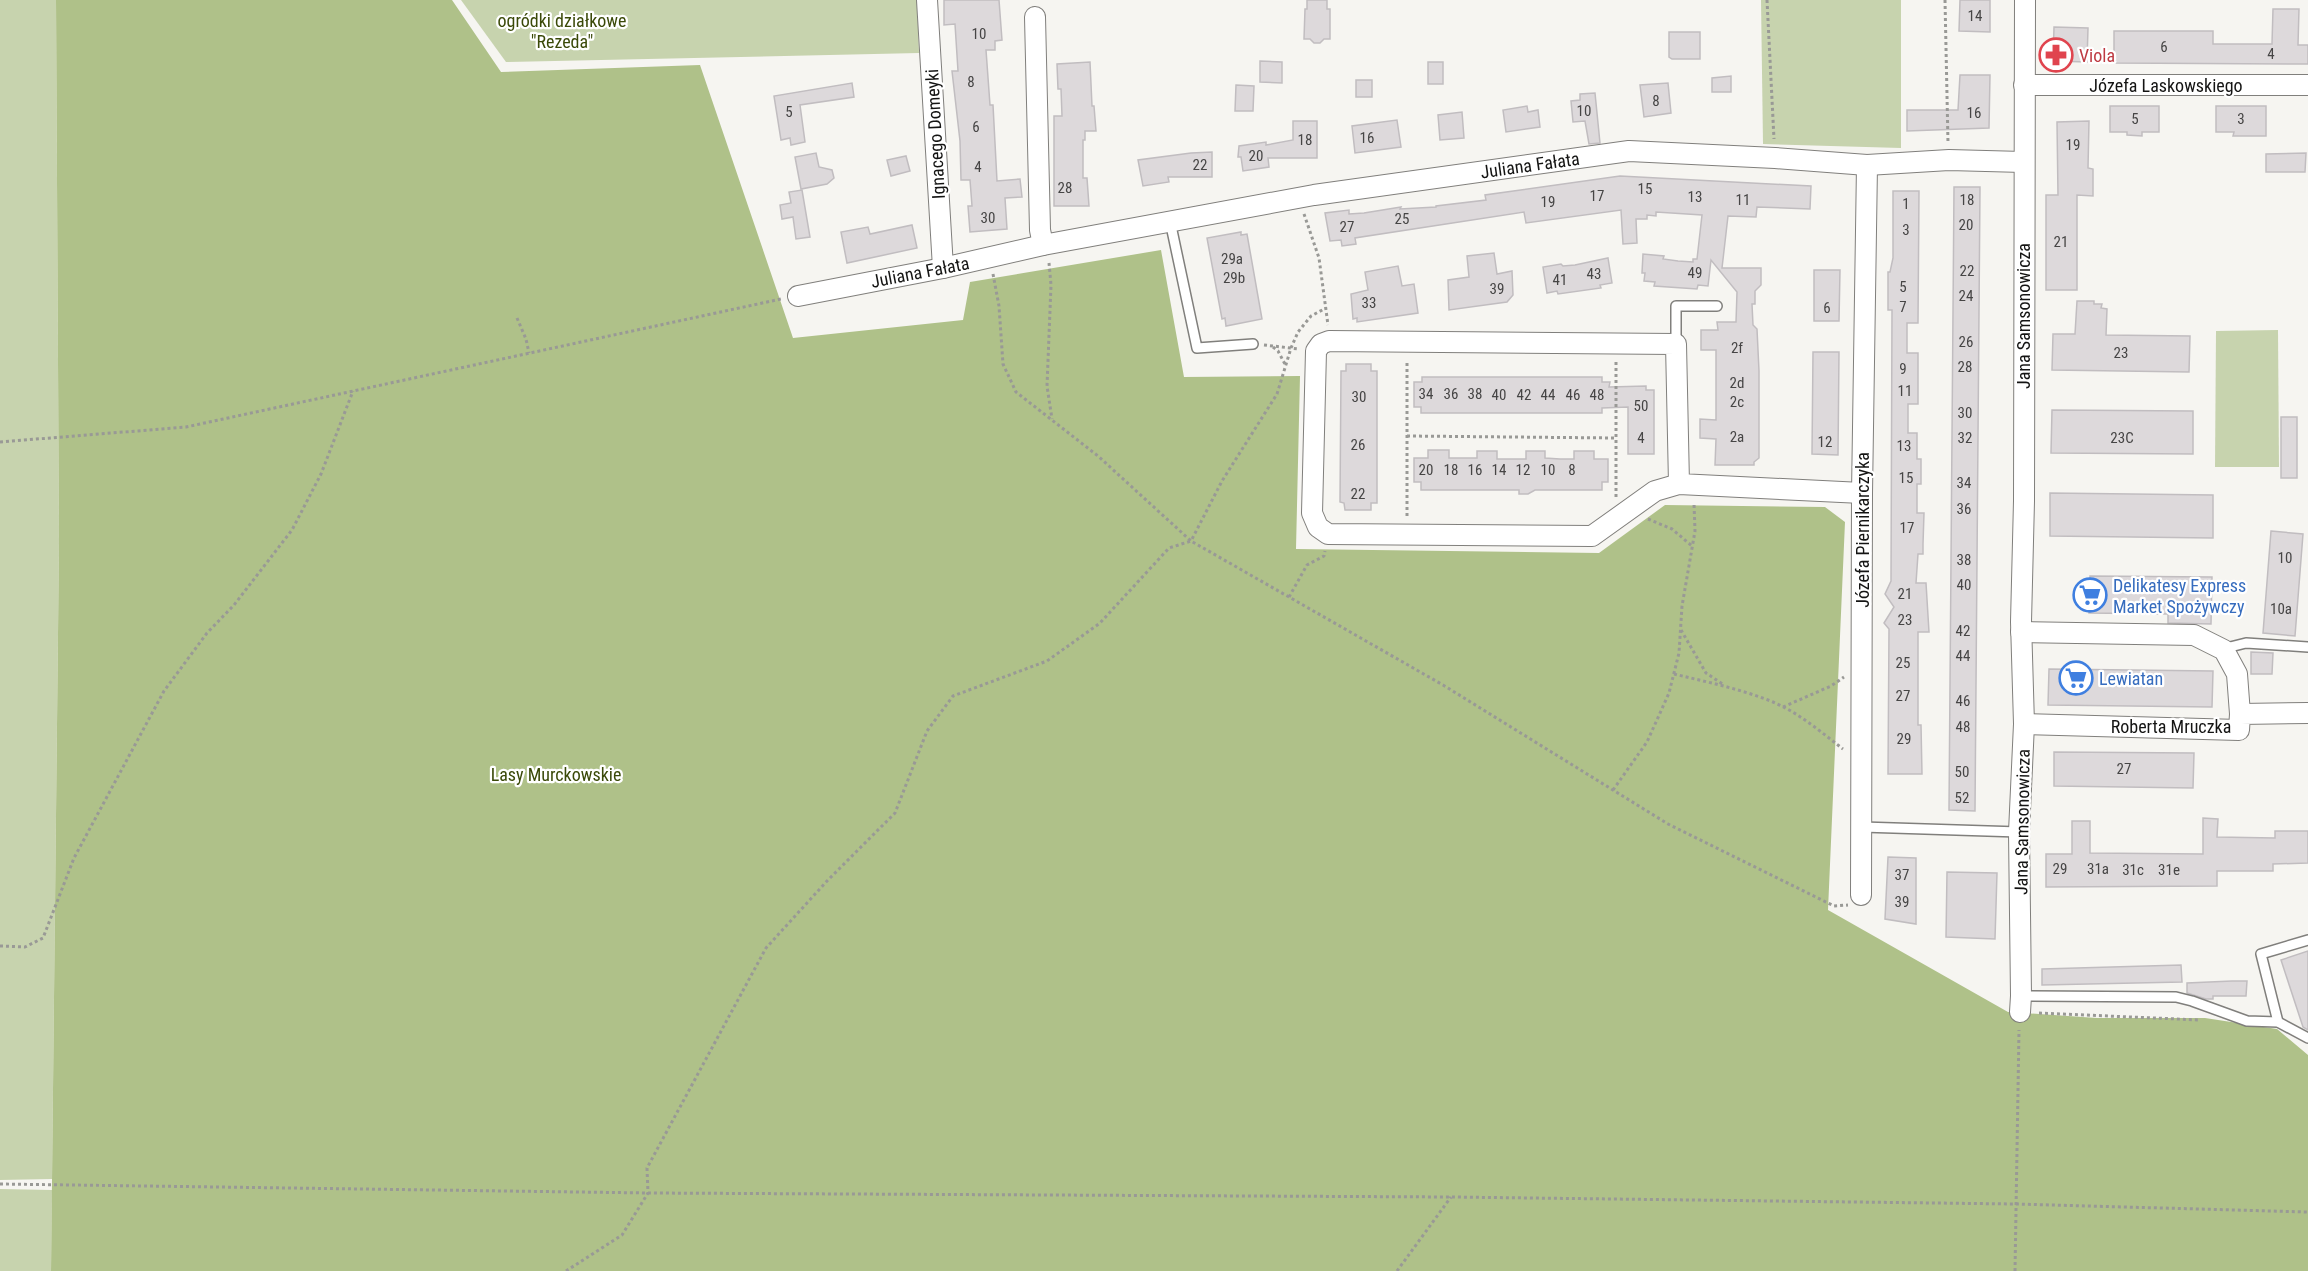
<svg xmlns="http://www.w3.org/2000/svg" width="2308" height="1271" viewBox="0 0 2308 1271" font-family="'Roboto Condensed',sans-serif">
	<style>
		.green { fill: #c7d3ae }
		.forest { fill: #afc189 }
		.building { fill: #ddd9db; stroke: #c1bdc0; stroke-width: 1.5 }
		.lines { fill: none; stroke-linecap: round; stroke-linejoin: round }
		.lane-casing { stroke: #807f7c; stroke-width: 12 }
		.street-casing { stroke: #807f7c; stroke-width: 22 }
		.path { stroke: #999996; stroke-width: 3; stroke-dasharray: 3 3; stroke-linecap: butt }
		.lane { stroke: #fff; stroke-width: 9 }
		.street { stroke: #fff; stroke-width: 20 }
		.labels { text-anchor: middle; dominant-baseline: central; stroke-width: 4.5; stroke-linejoin: round; paint-order: stroke }
		.number-label { font-size: 15px; fill: #464545 }
		.park-label { font-size: 18px; fill: #3a4908; stroke: #fff }
		.health-label { font-size: 18px; fill: #be3a42; stroke: #fff; text-anchor: start }
		.street-label { font-size: 18px; fill: #141413; stroke: #fff }
		.shop-label { font-size: 18px; fill: #366cbe; stroke: #fff; text-anchor: start }
	</style>
	<rect width="100%" height="100%" fill="#f6f5f1"/>
	<!-- green -->
	<g class="green">
		<polygon points="0,0 56,0 59,542 52,1179 0,1180"/>
		<polygon points="461,0 917,0 919,53 506,62"/>
		<polygon points="1761,0 1901,0 1901,148 1763,144"/>
		<polygon points="2278,330 2279,467 2215,467 2216,331"/>
		<polygon points="0,1189 52,1190 51,1271 0,1271"/>
	</g>
	<!-- forest -->
	<polygon class="forest" points="56,0 452,0 501,72 700,65 793,338 963,320 970,282 1161,250 1184,377 1300,376 1296,549 1599,553 1665,505 1825,507 1845,522 1828,910 2008,1012 2097,1018 2205,1018 2277,1029 2308,1055 2308,1271 51,1271 59,542"/>
	<!-- building -->
	<g class="building">
		<polygon points="944,0 999,0 1002,40 995,41 995,50 986,50 990,105 993,105 997,181 1020,179 1022,197 1005,198 1007,229 970,232 968,206 972,206 970,180 961,180 960,141 952,71 958,71 955,24 944,25"/>
		<polygon points="1307,0 1327,0 1327,9 1330,9 1330,39 1324,39 1320,43 1314,43 1310,39 1304,39 1305,9 1307,9"/>
		<polygon points="1960,0 1990,0 1990,32 1959,31"/>
		<polygon points="2273,9 2299,9 2298,45 2308,45 2308,64 2114,63 2114,31 2213,31 2213,44 2272,44"/>
		<polygon points="2054,27 2088,28 2087,62 2053,61"/>
		<polygon points="1669,32 1700,32 1700,59 1672,59 1669,57"/>
		<polygon points="1260,61 1282,62 1282,83 1260,82"/>
		<polygon points="1090,62 1092,106 1094,106 1096,131 1085,131 1085,140 1083,140 1083,178 1087,178 1089,206 1054,206 1054,116 1062,116 1061,89 1058,89 1057,64"/>
		<rect x="1428" y="62" width="15" height="22"/>
		<polygon points="1960,75 1990,75 1989,128 1907,131 1907,110 1958,110"/>
		<polygon points="1731,76 1731,92 1712,92 1712,78"/>
		<rect x="1356" y="80" width="16" height="17"/>
		<polygon points="852,83 854,97 800,105 805,142 791,145 790,138 781,140 774,96"/>
		<polygon points="1668,83 1671,113 1644,117 1640,85"/>
		<polygon points="1236,85 1254,86 1253,111 1235,111"/>
		<polygon points="1595,93 1600,143 1589,144 1585,121 1573,122 1571,101 1580,100 1580,94"/>
		<polygon points="1527,106 1528,112 1538,110 1540,127 1506,132 1503,110"/>
		<polygon points="2110,106 2159,106 2159,132 2142,132 2142,136 2127,135 2127,132 2110,132"/>
		<polygon points="2216,106 2266,106 2266,136 2233,136 2234,132 2216,132"/>
		<polygon points="1462,112 1464,138 1440,140 1438,115"/>
		<polygon points="1397,120 1401,147 1355,153 1352,126"/>
		<polygon points="1293,121 1317,121 1317,158 1268,158 1269,167 1243,171 1241,157 1238,157 1239,146 1266,142 1266,145 1293,140"/>
		<polygon points="2089,121 2088,168 2093,169 2093,196 2077,195 2077,290 2046,290 2046,195 2058,195 2057,122"/>
		<polygon points="1212,152 1212,177 1168,177 1169,182 1143,186 1138,160 1191,153"/>
		<polygon points="816,153 819,167 832,170 834,178 827,184 801,189 795,157"/>
		<polygon points="2306,153 2305,172 2266,172 2266,154"/>
		<polygon points="906,156 910,171 891,176 887,160"/>
		<polygon points="1620,176 1811,186 1810,209 1757,207 1756,217 1728,216 1722,268 1761,268 1761,285 1755,291 1755,304 1752,304 1753,325 1757,329 1759,371 1759,458 1754,462 1754,465 1715,465 1716,439 1700,438 1700,419 1716,420 1716,350 1701,350 1701,330 1718,330 1717,322 1736,322 1737,292 1711,260 1708,286 1698,285 1697,289 1654,286 1655,282 1644,281 1645,273 1642,273 1643,254 1664,256 1663,259 1678,261 1693,262 1693,259 1697,259 1702,215 1656,212 1656,216 1647,215 1647,219 1636,219 1637,243 1623,244 1621,210 1526,223 1524,212 1355,238 1356,244 1342,246 1341,240 1330,241 1325,213 1349,210 1349,214 1364,213 1401,207 1400,209 1436,207 1436,206 1486,200 1485,195"/>
		<polygon points="1954,187 1980,187 1975,811 1949,810"/>
		<polygon points="802,190 810,237 796,239 793,217 782,219 780,205 791,203 789,192"/>
		<polygon points="1893,191 1919,191 1918,323 1907,323 1907,353 1918,353 1918,404 1908,404 1908,433 1917,433 1917,459 1921,459 1921,484 1917,484 1917,513 1924,513 1923,544 1923,554 1918,554 1916,583 1926,583 1929,632 1918,632 1918,725 1921,725 1922,774 1888,774 1889,629 1884,623 1894,607 1885,594 1891,581 1892,310 1888,310 1888,272 1890,272 1893,258"/>
		<polygon points="912,225 917,248 847,263 841,232 868,227 870,234"/>
		<polygon points="1241,232 1241,235 1247,234 1262,319 1226,326 1225,318 1222,319 1207,238"/>
		<polygon points="1494,253 1497,274 1512,271 1513,295 1507,302 1449,310 1448,280 1469,277 1467,256"/>
		<polygon points="1608,258 1612,283 1600,285 1601,288 1558,294 1557,291 1547,293 1543,267 1561,264 1563,266 1575,265"/>
		<polygon points="1398,266 1402,286 1414,284 1418,313 1357,322 1357,318 1353,319 1351,294 1368,290 1365,272"/>
		<polygon points="1814,270 1840,270 1839,321 1814,321"/>
		<polygon points="2077,301 2094,301 2094,304 2102,304 2101,308 2107,309 2106,335 2190,336 2189,372 2052,370 2053,334 2075,334"/>
		<polygon points="1813,352 1839,352 1838,455 1812,454"/>
		<polygon points="1346,364 1371,364 1371,371 1377,371 1377,503 1371,503 1371,510 1345,510 1344,503 1340,502 1341,371 1346,371"/>
		<polygon points="1422,377 1602,377 1602,382 1610,382 1609,387 1646,386 1646,390 1654,390 1654,454 1628,454 1628,407 1602,408 1602,413 1421,413 1421,407 1414,407 1414,382 1422,382"/>
		<polygon points="2052,410 2193,411 2193,454 2051,453"/>
		<rect x="2281" y="417" width="16" height="61"/>
		<polygon points="1428,450 1449,450 1449,458 1477,458 1477,451 1497,451 1497,459 1526,459 1526,451 1545,451 1545,458 1560,459 1574,459 1574,451 1594,451 1594,459 1608,459 1608,482 1602,482 1602,490 1535,490 1528,494 1519,494 1519,490 1421,490 1421,482 1414,482 1414,458 1428,458"/>
		<polygon points="2050,493 2213,495 2213,538 2050,536"/>
		<polygon points="2271,531 2303,534 2295,636 2263,633"/>
		<polygon points="2090,576 2212,577 2211,624 2168,623 2168,614 2089,613"/>
		<polygon points="2251,652 2273,653 2272,674 2251,674"/>
		<polygon points="2049,669 2213,671 2212,707 2048,705"/>
		<polygon points="2054,752 2194,753 2193,788 2054,786"/>
		<polygon points="2203,818 2218,819 2217,837 2275,838 2275,831 2308,831 2308,863 2273,864 2273,871 2217,871 2217,886 2046,887 2046,854 2072,854 2072,821 2090,821 2090,853 2203,854"/>
		<polygon points="1888,857 1916,858 1916,924 1885,919"/>
		<polygon points="1947,872 1997,873 1995,939 1946,937"/>
		<polygon points="2308,951 2308,1030 2303,1027 2281,960"/>
		<polygon points="2181,965 2182,982 2042,985 2042,969"/>
		<polygon points="2232,981 2247,981 2246,996 2213,996 2213,999 2206,999 2187,993 2187,983"/>
	</g>
	<g class="lines">
		<!-- lane casing -->
		<g class="lane-casing">
			<g id="lane">
				<polyline points="1170,221 1197,348 1253,344"/>
				<polyline points="1676,344 1676,306 1717,306"/>
				<polyline points="2222,649 2246,643 2308,647"/>
				<polyline points="1862,827 2019,832"/>
				<polyline points="2021,996 2176,997 2192,1001 2247,1021 2278,1022 2308,1038"/>
				<polyline points="2278,1022 2261,954 2308,940"/>
			</g>
		</g>
		<!-- street casing -->
		<g class="street-casing">
			<g id="street">
				<polyline points="927,0 943,268"/>
				<polyline points="1035,17 1040,230 1043,245"/>
				<polyline points="2024,85 2308,85"/>
				<polyline points="798,296 943,268 1043,245 1314,195 1629,151 1775,158 1867,165 1949,160 2023,162"/>
				<polyline points="1679,484 1676,344 1329,341 1321,344 1316,351 1312,513 1318,527 1328,534 1592,536 1655,491 1679,484 1862,493"/>
				<polyline points="2021,632 2194,635 2224,650 2237,674 2240,714"/>
				<polyline points="2024,724 2239,730 2240,714 2308,713"/>
				<polyline points="1861,895 1862,493 1867,165"/>
				<polyline points="2020,1012 2021,996 2019,832 2024,724 2021,622 2024,501 2025,0"/>
			</g>
		</g>
		<!-- path -->
		<g class="path">
			<polyline points="1767,0 1774,139"/>
			<polyline points="1945,0 1948,143"/>
			<polyline points="1304,214 1319,258 1328,325"/>
			<polyline points="1049,263 1051,285 1047,386 1052,419"/>
			<polyline points="993,274 999,306 1003,364 1016,392 1098,456 1191,541 1222,481 1277,394 1291,348 1298,332 1311,316 1326,308"/>
			<polyline points="517,318 526,339 529,353"/>
			<polyline points="1264,345 1299,349"/>
			<polyline points="1273,347 1278,351 1286,366"/>
			<polyline points="1407,436 1616,438"/>
			<polyline points="0,442 186,427 781,299"/>
			<polyline points="1616,497 1616,360"/>
			<polyline points="1407,516 1407,360"/>
			<polyline points="1648,519 1672,529 1692,546"/>
			<polyline points="1289,597 1307,565 1324,556 1325,551"/>
			<polyline points="1681,630 1706,673 1724,685"/>
			<path d="M1674,674C1707,682 1741,689 1773,702C1799,713 1821,732 1843,749"/>
			<polyline points="1783,707 1831,686 1844,677"/>
			<polyline points="1613,790 1647,742 1669,693 1679,653 1682,606 1695,531 1694,504"/>
			<polyline points="0,946 25,947 43,938 74,858 164,691 207,633 234,605 292,530 321,474 353,391"/>
			<polyline points="2039,1013 2200,1020"/>
			<polyline points="0,1184 648,1193 1451,1197 2015,1204 2308,1212"/>
			<polyline points="566,1271 622,1235 648,1193 647,1168 766,948 827,881 895,813 927,731 953,696 1047,661 1100,623 1169,548 1191,541 1443,685 1668,824 1834,906 1848,905"/>
			<polyline points="1397,1271 1451,1197"/>
			<polyline points="2015,1271 2019,1030"/>
		</g>
		<!-- lane -->
		<use href="#lane" class="lane"/>
		<!-- street -->
		<use href="#street" class="street"/>
	</g>
	<!-- icons -->
	<defs>
		<g id="pharmacy-ring" transform="scale(1.725)"><circle r="9.5" fill="#fff" stroke="#e0444e" stroke-width="1.5"/><path d="M-2-6h4v4h4v4h-4v4h-4v-4h-4v-4h4Z" fill="#e0444e"/></g>
		<g id="supermarket-ring" transform="scale(1.725)"><circle r="9.5" fill="#fff" stroke="#3f7fe0" stroke-width="1.5"/><path d="M-6-5.5h2.5l.6 2H6L4.5 2H-2.5L-4.4-4H-6ZM-1.5 3.2a1.3 1.3 0 1 0 .1 0ZM3 3.2a1.3 1.3 0 1 0 .1 0Z" fill="#3f7fe0"/></g>
	</defs>
	<g fill-rule="evenodd">
		<use href="#pharmacy-ring" x="2056" y="55"/>
		<use href="#supermarket-ring" x="2090" y="595"/>
		<use href="#supermarket-ring" x="2076" y="678"/>
	</g>
	<g class="labels">
		<!-- number labels -->
		<g class="number-label">
			<text x="1975" y="16">14</text>
			<text x="979" y="34">10</text>
			<text x="2164" y="47">6</text>
			<text x="2271" y="54">4</text>
			<text x="971" y="82">8</text>
			<text x="1656" y="101">8</text>
			<text x="1584" y="111">10</text>
			<text x="789" y="112">5</text>
			<text x="1974" y="113">16</text>
			<text x="2135" y="119">5</text>
			<text x="2241" y="119">3</text>
			<text x="976" y="127">6</text>
			<text x="1367" y="138">16</text>
			<text x="1305" y="140">18</text>
			<text x="2073" y="145">19</text>
			<text x="1256" y="156">20</text>
			<text x="1200" y="165">22</text>
			<text x="978" y="167">4</text>
			<text x="1065" y="188">28</text>
			<text x="1645" y="189">15</text>
			<text x="1597" y="196">17</text>
			<text x="1695" y="197">13</text>
			<text x="1743" y="200">11</text>
			<text x="1967" y="200">18</text>
			<text x="1548" y="202">19</text>
			<text x="1906" y="204">1</text>
			<text x="988" y="218">30</text>
			<text x="1402" y="219">25</text>
			<text x="1966" y="225">20</text>
			<text x="1347" y="227">27</text>
			<text x="1906" y="230">3</text>
			<text x="2061" y="242">21</text>
			<text x="1232" y="259">29a</text>
			<text x="1967" y="271">22</text>
			<text x="1695" y="273">49</text>
			<text x="1594" y="274">43</text>
			<text x="1234" y="278">29b</text>
			<text x="1560" y="280">41</text>
			<text x="1903" y="287">5</text>
			<text x="1497" y="289">39</text>
			<text x="1966" y="296">24</text>
			<text x="1369" y="303">33</text>
			<text x="1903" y="307">7</text>
			<text x="1827" y="308">6</text>
			<text x="1966" y="342">26</text>
			<text x="1737" y="348">2f</text>
			<text x="2121" y="353">23</text>
			<text x="1965" y="367">28</text>
			<text x="1903" y="369">9</text>
			<text x="1737" y="383">2d</text>
			<text x="1905" y="391">11</text>
			<text x="1426" y="394">34</text>
			<text x="1451" y="394">36</text>
			<text x="1475" y="394">38</text>
			<text x="1499" y="395">40</text>
			<text x="1524" y="395">42</text>
			<text x="1548" y="395">44</text>
			<text x="1573" y="395">46</text>
			<text x="1597" y="395">48</text>
			<text x="1359" y="397">30</text>
			<text x="1737" y="402">2c</text>
			<text x="1641" y="406">50</text>
			<text x="1965" y="413">30</text>
			<text x="1737" y="437">2a</text>
			<text x="1641" y="438">4</text>
			<text x="1965" y="438">32</text>
			<text x="2122" y="438">23C</text>
			<text x="1825" y="442">12</text>
			<text x="1358" y="445">26</text>
			<text x="1904" y="446">13</text>
			<text x="1426" y="470">20</text>
			<text x="1451" y="470">18</text>
			<text x="1475" y="470">16</text>
			<text x="1499" y="470">14</text>
			<text x="1523" y="470">12</text>
			<text x="1548" y="470">10</text>
			<text x="1572" y="470">8</text>
			<text x="1906" y="478">15</text>
			<text x="1964" y="483">34</text>
			<text x="1358" y="494">22</text>
			<text x="1964" y="509">36</text>
			<text x="1907" y="528">17</text>
			<text x="2285" y="558">10</text>
			<text x="1964" y="560">38</text>
			<text x="1964" y="585">40</text>
			<text x="1905" y="594">21</text>
			<text x="2281" y="609">10a</text>
			<text x="1905" y="620">23</text>
			<text x="1963" y="631">42</text>
			<text x="1963" y="656">44</text>
			<text x="1903" y="663">25</text>
			<text x="1903" y="696">27</text>
			<text x="1963" y="701">46</text>
			<text x="1963" y="727">48</text>
			<text x="1904" y="739">29</text>
			<text x="2124" y="769">27</text>
			<text x="1962" y="772">50</text>
			<text x="1962" y="798">52</text>
			<text x="2060" y="869">29</text>
			<text x="2098" y="869">31a</text>
			<text x="2133" y="870">31c</text>
			<text x="2169" y="870">31e</text>
			<text x="1902" y="875">37</text>
			<text x="1902" y="902">39</text>
		</g>
		<!-- park labels -->
		<g class="park-label">
			<text x="562" y="20">ogródki działkowe<tspan x="562" dy="21">"Rezeda"</tspan></text>
			<text x="556" y="774">Lasy Murckowskie</text>
		</g>
		<!-- health labels -->
		<g class="health-label">
			<text x="2079" y="55">Viola</text>
		</g>
		<!-- street labels -->
		<g class="street-label">
			<text x="2166" y="85">Józefa Laskowskiego</text>
			<text transform="translate(935 134) rotate(-93)">Ignacego Domeyki</text>
			<text transform="translate(1530 165) rotate(-8)">Juliana Fałata</text>
			<text transform="translate(920 272) rotate(-11)">Juliana Fałata</text>
			<text transform="translate(2023 316) rotate(-90)">Jana Samsonowicza</text>
			<text transform="translate(1862 530) rotate(-90)">Józefa Piernikarczyka</text>
			<text x="2171" y="726">Roberta Mruczka</text>
			<text transform="translate(2022 822) rotate(-89)">Jana Samsonowicza</text>
		</g>
		<!-- shop labels -->
		<g class="shop-label">
			<text x="2113" y="585">Delikatesy Express<tspan x="2113" dy="21">Market Spożywczy</tspan></text>
			<text x="2099" y="678">Lewiatan</text>
		</g>
	</g>
</svg>
